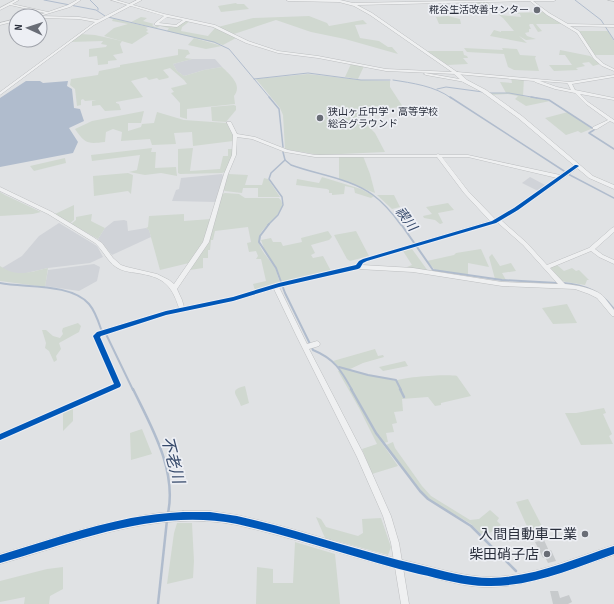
<svg xmlns="http://www.w3.org/2000/svg" width="614" height="604" viewBox="0 0 614 604" font-family="'Sofia Sans Condensed','Noto Sans JP',sans-serif">
	<style>
		.built { fill: #d0d3d8 }
		.green { fill: #d0d8d0 }
		.water { fill: #b0bccd }
		.lines { fill: none; stroke-linecap: round; stroke-linejoin: round }
		.stream-far3 { stroke: #b0bccd; stroke-width: 1 }
		.stream-far2 { stroke: #b0bccd; stroke-width: 1.5 }
		.stream-far1 { stroke: #b0bccd; stroke-width: 2 }
		.stream { stroke: #b0bccd; stroke-width: 2.5 }
		.building { fill: #c7cacc }
		.minor-casing { stroke: #bdbfc1; stroke-width: 1 }
		.tertiary-casing { stroke: #bdbfc1; stroke-width: 1 }
		.minor { fill: #eff0f1; fill-rule: evenodd }
		.tertiary { fill: #eff0f1; fill-rule: evenodd }
		.cycleway-casing { stroke: #edeff4; stroke-width: 2 }
		.cycleway { fill: #0057b8; fill-rule: evenodd }
		.poi-dot { fill: #696d76; stroke: #edeff4; stroke-width: 1.5 }
		.labels { text-anchor: middle; dominant-baseline: central; stroke-width: 3.5; stroke-linejoin: round; paint-order: stroke }
		.far-poi-label { font-size: 10px; fill: #292e3b; stroke: #edeff4; text-anchor: end }
		.water-label { font-size: 13px; font-style: italic; fill: #374a6b; stroke: #edeff4 }
		.near-poi-label { font-size: 14px; fill: #292e3b; stroke: #edeff4; text-anchor: end }
		.near-water-label { font-size: 16px; font-style: italic; fill: #374a6b; stroke: #edeff4 }
	</style>
	<rect width="100%" height="100%" fill="#e0e2e4"/>
	<!-- built -->
	<g class="built">
		<polygon points="192,59 215,59 222,67 204,70 184,76 177,71 173,64"/>
		<polygon points="222,174 223,176 216,202 172,201 176,190 179,189 181,178"/>
		<polygon points="530,177 545,185 538,191 522,183"/>
		<polygon points="124,220 127,221 128,231 146,228 149,230 151,237 112,255 98,239 105,228 114,221"/>
		<polygon points="59,223 97,246 103,257 90,263 48,268 22,274 11,273 2,268 22,256 39,236"/>
		<polygon points="94,264 100,267 97,281 79,291 45,286 48,270"/>
	</g>
	<!-- green -->
	<g class="green">
		<polygon points="475,2 487,2 501,15 521,17 520,14 512,13 545,12 565,24 536,24 542,31 538,32 533,24 530,24 529,25 531,29 529,29 529,32 525,33 527,36 536,39 526,40 519,36 527,43 490,36 494,30 501,32 501,31 514,31 503,18 490,8 477,6"/>
		<polygon points="236,3 237,4 244,4 249,9 221,12 218,6"/>
		<polygon points="309,16 327,23 329,26 363,20 367,24 355,25 360,38 379,41 388,47 392,47 398,54 345,39 311,32 276,20 234,34 218,27 253,18"/>
		<polygon points="448,16 460,19 461,24 439,24 436,17"/>
		<polygon points="107,17 148,27 146,28 148,30 146,32 149,33 132,44 104,36 114,28 128,24 112,21 113,19"/>
		<path d="M141,17L147,18L143,21L154,24L152,25L155,27C162,23 168,28 175,27C181,25 183,20 190,21L182,27L181,31L208,36L216,27L236,38L223,45L167,31L169,28L160,26L156,28L131,22Z"/>
		<path d="M577,31H608L614,41V55H593C587,47 585,37 577,31Z"/>
		<polygon points="80,34 95,35 122,41 120,44 123,53 113,55 117,60 108,61 108,64 98,65 97,56 89,57 89,49 106,47 107,45 101,44 103,41 70,42"/>
		<polygon points="194,38 222,46 206,49 188,45"/>
		<polygon points="464,48 503,50 502,48 517,49 520,55 536,56 535,58 539,71 514,70 508,67 504,54 467,52"/>
		<path d="M178,49L188,50L190,54L187,55L185,58L192,59L173,64L177,71L184,76L204,70L222,67C230,75 243,85 234,96L235,104L187,109V119L180,117V103L171,93L174,92L171,88L187,84L184,80L170,68L163,70L169,77L168,78L159,80L157,78L149,80L146,77L131,81L143,97L116,102V103L119,104L121,110L105,111L100,105L92,106V101L96,100L85,101L83,99L81,100V105L77,106L75,89L70,85L71,79L98,75L99,71L120,67V65L178,55Z"/>
		<polygon points="560,50 590,56 600,64 593,66 589,62 582,63 585,66 576,68 578,70 554,71 549,65 572,65 565,55 559,55"/>
		<polygon points="427,51 463,51 464,55 467,56 468,58 463,58 468,64 447,65"/>
		<polygon points="351,64 364,66 358,79 345,77"/>
		<polygon points="308,74 361,80 390,81 390,87 403,107 375,109 375,113 364,114 368,126 375,133 385,152 319,155 285,149 283,115 280,108 256,79"/>
		<polygon points="511,77 524,78 523,96 550,101 526,106 515,99 518,96 508,94 490,95 489,93 506,93 500,82 512,83"/>
		<polygon points="234,105 236,106 236,110 226,122 212,121 211,107"/>
		<path d="M144,111L141,123H128V131L141,127L142,124L154,123L157,112L184,120L227,123L233,133V141L193,146L192,132L174,133L176,144L152,145L150,139L121,141L122,132L113,129L106,132L105,142C88,144 85,144 75,129L92,121Z"/>
		<polygon points="568,112 592,129 591,129 581,133 578,131 566,135 545,118"/>
		<polygon points="152,148 151,152 156,152 155,168 176,167 177,176 161,173 145,175 129,172 137,170 140,155 92,161 91,155"/>
		<polygon points="193,148 190,171 220,169 223,156 228,156 228,149 233,149 233,155 225,172 222,173 180,174 178,173 178,149"/>
		<polygon points="363,156 370,174 375,193 339,179 339,157"/>
		<polygon points="65,158 66,163 34,171 30,166"/>
		<polygon points="128,173 133,175 131,194 128,191 94,196 93,176"/>
		<polygon points="228,174 248,175 245,185 262,185 264,178 268,179 280,197 258,197 258,188 243,188 242,193 225,191 223,190"/>
		<polygon points="322,177 361,189 374,196 371,198 355,193 354,188 345,186 344,194 332,195 332,193 329,193 329,190 327,189 296,185 297,179 319,183"/>
		<polygon points="0,192 5,195 41,212 33,214 0,216"/>
		<path d="M225,193L239,194L245,198H279C292,212 261,224 259,238C257,248 270,259 275,268C277,272 278,278 280,283L255,290L253,284L266,281L261,259H256L258,256L256,251L249,252L247,243L251,242L248,227L215,231L213,240H211L210,250H208V258H203V268L190,270L198,256L222,194Z"/>
		<polygon points="377,195 394,195 400,207 392,209"/>
		<polygon points="448,203 454,210 438,213 443,223 440,224 435,220 424,218 423,216 432,214 426,207"/>
		<polygon points="74,205 74,220 69,224 55,214"/>
		<polygon points="92,214 91,221 105,228 98,239 71,224 76,220 76,217"/>
		<polygon points="184,214 184,221 211,219 203,243 189,263 160,270 149,230 146,228 148,227 149,216"/>
		<polygon points="328,231 332,237 329,240 311,245 315,253 311,255 313,258 323,256 331,271 281,282 276,268 265,251 261,240 271,238 273,242 281,242 283,246 302,242 301,238"/>
		<polygon points="356,231 369,256 350,261 347,259 334,235"/>
		<polygon points="412,249 428,271 407,267 412,265 403,251"/>
		<polygon points="481,249 489,267 468,263 468,275 435,270 427,261 454,255 456,253"/>
		<polygon points="492,254 500,266 511,263 516,271 502,273 506,280 495,279 489,257"/>
		<polygon points="557,265 564,271 572,268 576,271 579,270 589,280 587,280 585,285 560,281 551,269 551,267"/>
		<path d="M0,266C17,278 30,272 48,268L45,287L0,281Z"/>
		<polygon points="567,304 577,323 553,324 542,308"/>
		<polygon points="78,323 81,326 79,332 59,343 61,349 56,356 57,360 54,362 49,351 45,348 46,343 42,330 46,330 53,336 60,338 63,334 62,331 63,328"/>
		<path d="M375,349L378,356L383,355L384,357L363,363L348,370L396,381C402,377 448,374 457,376L471,396L441,403V405L435,406L428,397L402,399L403,411L394,412L397,423L392,424L394,432L386,433L388,442L384,443L375,431L339,367L333,361Z"/>
		<polygon points="405,361 408,366 383,371 379,367"/>
		<polygon points="340,370 375,433 398,466 372,474 362,449 377,444 359,408 338,371"/>
		<path d="M245,386L249,403L241,406C237,394 228,390 245,386Z"/>
		<polygon points="73,407 73,421 63,431 63,413 65,411"/>
		<polygon points="604,408 606,413 603,414 612,434 609,436 613,444 581,445 565,413 576,413"/>
		<polygon points="142,429 152,454 131,460 130,433"/>
		<polygon points="393,442 395,448 422,486 431,496 470,520 479,519 490,510 499,518 497,521 501,525 484,537 471,524 428,499 413,481 386,445"/>
		<polygon points="528,499 544,530 530,533 516,502"/>
		<polygon points="316,517 321,519 326,527 358,536 363,533 362,519 381,518 391,547 388,555 325,538"/>
		<polygon points="177,523 192,523 194,561 193,578 167,584 174,533"/>
		<polygon points="295,542 335,554 340,604 256,604 257,567 273,569 273,583 293,583"/>
		<polygon points="63,567 63,589 50,596 49,604 24,604 25,597 0,602 0,581 47,569"/>
	</g>
	<!-- water -->
	<polygon class="water" points="26,81 40,81 43,83 68,81 67,86 72,89 74,108 80,109 84,121 69,128 78,142 73,153 0,167 0,98"/>
	<g class="lines">
		<!-- stream-far3 -->
		<g class="stream-far3">
			<polyline points="44,0 96,10 105,16"/>
			<polyline points="90,0 98,8 98,10"/>
			<polyline points="575,0 601,20 614,40"/>
			<polyline points="108,17 214,42 229,49 270,98"/>
			<polyline points="254,79 308,73 361,80 390,80"/>
			<path d="M393,80C412,83 435,86 451,98"/>
			<polyline points="437,89 446,87 483,92"/>
			<polyline points="489,93 509,93 537,98"/>
		</g>
		<!-- stream-far2 -->
		<g class="stream-far2">
			<polyline points="269,97 279,109 283,147"/>
			<polyline points="450,97 564,171"/>
			<polyline points="531,97 549,100 592,128"/>
			<polyline points="594,130 589,133 614,149"/>
			<path d="M283,152L285,160L291,165C318,175 350,178 373,195C384,203 393,214 401,225"/>
			<polyline points="568,174 614,198"/>
			<polyline points="268,225 278,215 283,205 282,197 269,179 271,173 285,160"/>
		</g>
		<!-- stream-far1 -->
		<g class="stream-far1">
			<path d="M269,224L260,236L259,242L276,268L285,293L313,350C335,359 341,370 352,390"/>
			<polyline points="401,224 433,270 502,280 557,283"/>
			<path d="M0,283C25,288 71,283 89,304C95,311 98,320 101,329"/>
			<path d="M563,283C585,285 600,291 614,309"/>
			<polyline points="105,332 133,390"/>
			<polyline points="339,367 368,375 396,380 401,390"/>
		</g>
		<!-- stream -->
		<g class="stream">
			<path d="M133,389C151,426 177,470 168,513"/>
			<polyline points="351,389 376,433 420,491 428,499 471,526 516,571"/>
			<polyline points="400,389 404,397"/>
			<polyline points="158,604 167,520"/>
		</g>
	</g>
	<!-- building -->
	<g class="building">
		<polygon points="544,540 549,551 551,550 556,561 548,563 545,557 543,558 535,542"/>
		<polygon points="550,591 558,591 560,598 569,595 572,602 568,604 553,604"/>
	</g>
	<g class="lines">
		<!-- minor casing -->
		<g class="minor-casing">
			<g id="minor">
				<polygon points="15,0 19,0 12,4 48,12 68,5 77,0 81,0 70,7 40,16 36,16 45,13 10,5 0,10 0,8"/>
				<path d="M111,0H116L164,14L215,25L248,41L278,51L318,56L386,69L452,72L370,15L354,6L339,2L288,1L286,0H340L353,3L507,0H556L554,1H533L549,13L568,24L614,25V27L570,26L579,31L596,57L604,64L614,69V71L602,66L594,59L577,33L547,15L530,1L357,5L372,13L457,72L570,82L614,75V77L572,84L575,90L614,98V100L580,94L588,102L614,120V123L610,121L597,129H593V127L608,120L586,104L575,93L555,89L535,82L534,81L456,74L386,71L318,58L278,53L246,43L213,27L186,21L177,27L155,25V23L164,16ZM167,17L183,20L176,25L159,23ZM540,81L567,83L568,84L571,90L557,87Z"/>
				<polygon points="608,0 614,0 614,1"/>
				<polygon points="425,73 465,80 467,81 465,82 426,75 424,74"/>
				<path d="M227,122H231L237,134L255,137L288,150L315,155H436L438,154L440,155H468L560,175L575,165H579V167L518,210L501,220L527,243L547,265L589,248L612,228L614,227V232L595,249L603,255L614,260V264L599,257L591,251L550,268L565,284C576,285 593,288 602,295C606,299 610,305 614,310V316H612L597,298L589,294L575,289L502,286L413,272L358,269L279,287L307,344L317,341L319,342L320,344L319,346L309,349L363,453L391,516L399,543L409,604H401L391,543L383,516L357,457L296,335L274,289L233,301L166,315L101,336L100,337L121,385L120,387L0,440V434L114,384L93,336L94,334L99,331L166,311L179,308C171,283 162,277 137,273C129,272 122,271 116,267C107,261 103,250 95,243L48,214L0,191V187L52,212L93,237L102,243L113,258L121,265L127,267L157,274L169,280L174,284L203,242L224,174L232,155L233,135L227,123ZM237,137L252,139L285,152L315,157H437L464,193L490,221L363,259L359,261L356,265L279,283L233,297L184,307L182,300L177,289L209,242L228,174L236,155ZM442,157H468L557,178L514,208L495,219L468,191ZM497,222L523,245L558,284L502,282L413,268L362,265L363,263L367,261Z"/>
			</g>
		</g>
		<!-- tertiary casing -->
		<g class="tertiary-casing">
			<g id="tertiary">
				<polygon points="137,0 142,0 94,25 0,95 0,92 95,22 79,19 40,18 39,16 79,17 98,20"/>
				<polygon points="16,19 16,21 0,25 0,23"/>
				<polygon points="454,72 458,72 467,80 486,90 522,116 593,176 614,185 614,189 589,178 518,118 482,92 463,82 454,74"/>
				<path d="M183,511H210L237,515C299,529 358,550 419,564C443,570 467,577 491,577C534,576 574,558 614,545V555C574,568 534,586 491,587C467,588 443,580 419,574C358,560 299,539 237,525C156,509 77,542 0,564V554C43,542 86,526 131,518C148,514 165,512 183,511Z"/>
			</g>
		</g>
		<!-- minor -->
		<use href="#minor" class="minor"/>
		<!-- tertiary -->
		<use href="#tertiary" class="tertiary"/>
		<!-- cycleway casing -->
		<g class="cycleway-casing">
			<g id="cycleway">
				<polygon points="575,165 577,165 579,166 518,210 496,223 367,261 363,263 360,268 358,269 279,287 233,301 166,315 101,336 100,337 121,385 120,387 0,440 0,434 114,384 93,336 97,332 166,311 233,297 279,283 356,265 359,261 363,259 492,221 514,208"/>
				<path d="M183,512H210L237,516C299,530 358,551 419,565C443,571 467,578 491,578C534,577 574,559 614,546V554C574,568 534,586 491,586C467,587 443,579 419,574C358,559 299,538 237,524C156,508 77,541 0,563V555C43,542 86,527 131,518C148,515 165,513 183,512Z"/>
			</g>
		</g>
		<!-- cycleway -->
		<use href="#cycleway" class="cycleway"/>
	</g>
	<!-- markers -->
	<g class="poi-dot">
		<circle cx="537" cy="10" r="4"/>
		<circle cx="320" cy="118" r="4"/>
		<circle cx="585" cy="534" r="4"/>
		<circle cx="547" cy="554" r="4"/>
	</g>
	<g class="labels">
		<!-- far-poi labels -->
		<g class="far-poi-label">
			<text x="529" y="10">糀谷生活改善センター</text>
			<text x="328" y="112" text-anchor="start">狭山ヶ丘中学・高等学校<tspan x="328" dy="12">総合グラウンド</tspan></text>
		</g>
		<!-- water labels -->
		<g class="water-label">
			<text transform="translate(406 219) rotate(53)">禊川</text>
		</g>
		<!-- near-poi labels -->
		<g class="near-poi-label">
			<text x="577" y="534">入間自動車工業</text>
			<text x="539" y="554">柴田硝子店</text>
		</g>
		<!-- near-water labels -->
		<g class="near-water-label">
			<text transform="translate(172 460) rotate(75)">不老川</text>
		</g>
	</g>
	<!-- north arrow -->
	<g transform="translate(28 28) rotate(273)"><circle r="19" fill="#edeff4" stroke="#9fa2aa"/>
	<path d="M0-3L7 15L0 10L-7 15Z" fill="#696d76"/>
	<text y="-6" font-size="11" font-weight="bold" text-anchor="middle" fill="#292e3b">N</text>
	</g>
</svg>
